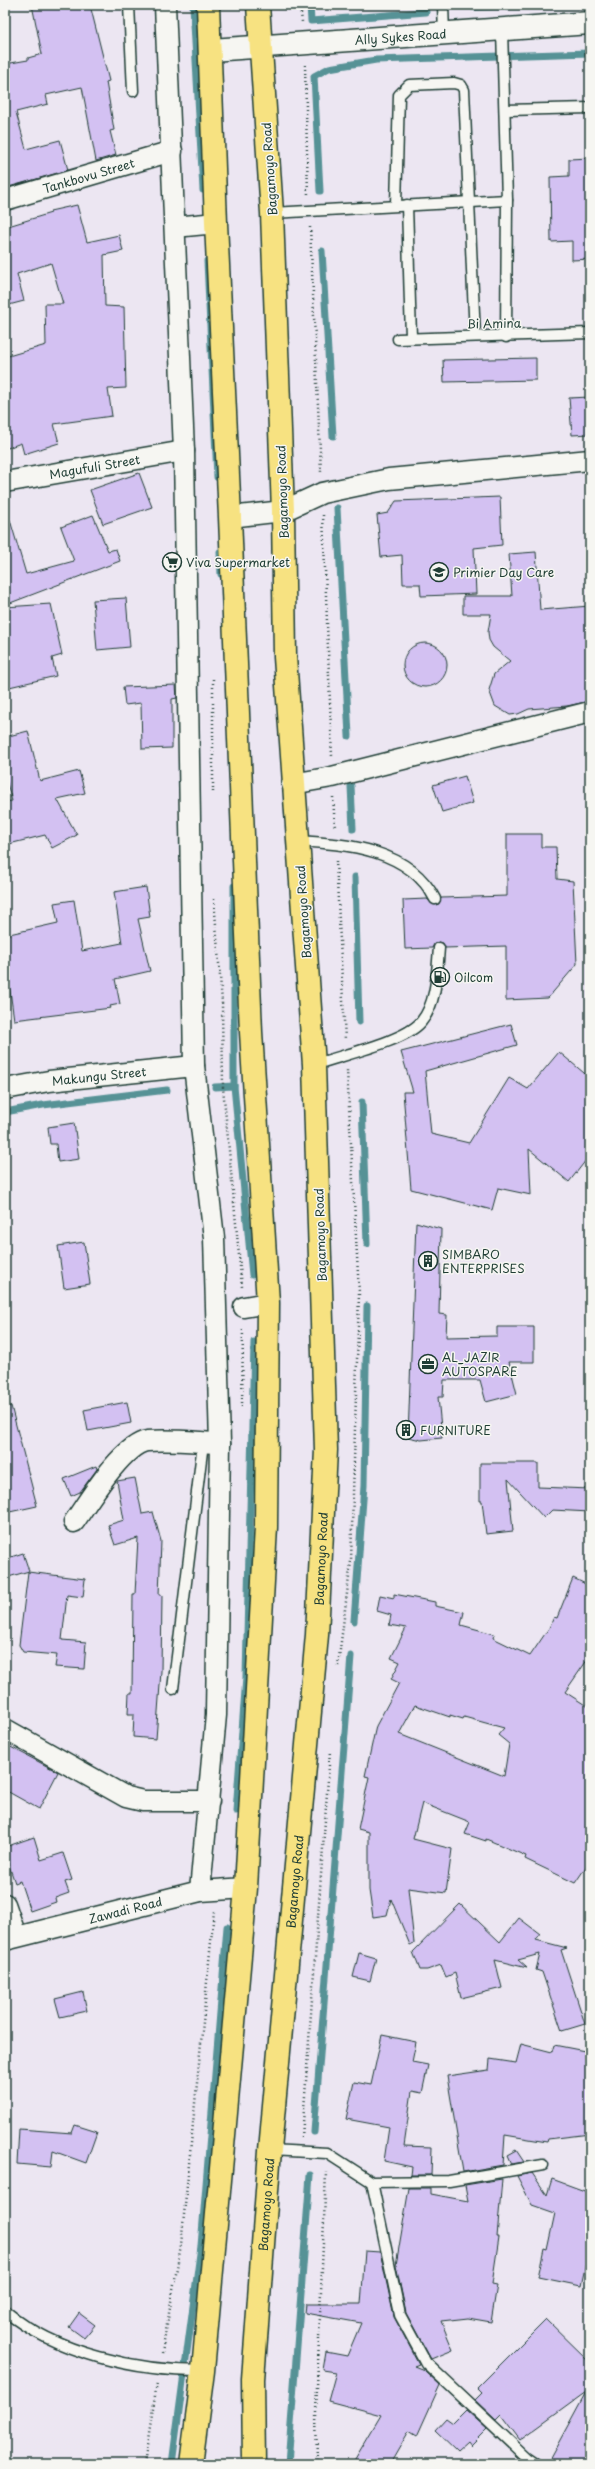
<svg xmlns="http://www.w3.org/2000/svg" width="595" height="2469" viewBox="0 0 595 2469" font-family="'Playpen Sans',sans-serif">
	<style>
		.lines { fill: none; stroke-linecap: round; stroke-linejoin: round }
		.stream { stroke: #579296; stroke-width: 7 }
		.building { fill: #d3c1f2; stroke: #1f3d34; fill-rule: evenodd }
		.service-casing { stroke: #1f3d34; stroke-width: 13 }
		.minor-casing { stroke: #1f3d34; stroke-width: 23 }
		.secondary-casing { stroke: #1f3d34; stroke-width: 25 }
		.trunk-casing { stroke: #1f3d34; stroke-width: 25 }
		.path { stroke: #1f3d34; stroke-width: 2.5; stroke-dasharray: 1 3; stroke-linecap: butt }
		.service { stroke: #f6f6f2; stroke-width: 10 }
		.minor { stroke: #f6f6f2; stroke-width: 20 }
		.secondary { stroke: #f6f6f2; stroke-width: 22 }
		.trunk { stroke: #f7e281; stroke-width: 22 }
		.labels { text-anchor: middle; dominant-baseline: central; stroke-width: 3; stroke-linejoin: round; paint-order: stroke }
		.street-label { font-size: 12px; fill: #1f3d34; stroke: #f6f6f2 }
		.poi-label { font-size: 12px; fill: #1f3d34; stroke: #f6f6f2; text-anchor: start }
	</style>
	<rect width="100%" height="100%" fill="#ece6f2"/>
	<filter id="ink" filterUnits="userSpaceOnUse"><feTurbulence type="fractalNoise" baseFrequency=".025" numOctaves="2"/><feDisplacementMap in="SourceGraphic" scale="8" xChannelSelector="R" yChannelSelector="G"/><feConvolveMatrix kernelMatrix="1 2 1 2 8 2 1 2 1" color-interpolation-filters="sRGB"/></filter>
	<g filter="url(#ink)">
		<g class="lines">
			<!-- stream -->
			<g class="stream">
				<polyline points="193,5 203,190"/>
				<polyline points="310,5 311,21 426,12"/>
				<polyline points="473,7 550,5"/>
				<polyline points="320,191 314,76 329,68 376,60 590,53"/>
				<polyline points="322,251 333,436"/>
				<polyline points="207,261 217,477"/>
				<polyline points="337,508 349,736"/>
				<polyline points="220,552 221,574"/>
				<polyline points="351,786 353,829"/>
				<polyline points="355,877 359,1022"/>
				<polyline points="234,886 234,1086 252,1275"/>
				<polyline points="215,1087 234,1086"/>
				<polyline points="362,1102 367,1244"/>
				<polyline points="5,1112 43,1105 167,1090"/>
				<polyline points="354,1621 364,1486 367,1306"/>
				<polyline points="236,1811 246,1677 254,1342"/>
				<polyline points="314,2132 351,1656"/>
				<polyline points="172,2464 201,2246 227,1927"/>
				<polyline points="288,2464 310,2175"/>
			</g>
		</g>
		<!-- building -->
		<g class="building">
			<polygon points="32,5 90,5 109,81 106,82 114,130 110,131 116,155 96,161 82,87 46,95 48,104 16,112 26,149 60,140 68,170 5,188 5,64 28,60 28,58 42,54"/>
			<polygon points="590,158 590,259 572,260 572,241 551,242 550,177 569,176 569,159"/>
			<polygon points="77,205 87,242 119,235 123,251 104,255 105,306 124,307 126,388 108,389 112,416 54,424 59,443 24,454 21,443 5,449 5,357 46,345 45,304 63,304 51,263 17,274 24,301 5,306 5,227 51,213 50,211"/>
			<polygon points="536,358 536,380 444,382 443,360"/>
			<polygon points="590,397 590,434 572,435 569,398"/>
			<polygon points="139,473 152,507 103,524 90,490"/>
			<polygon points="500,497 502,545 474,548 476,594 421,596 420,584 403,584 402,555 381,557 377,515 388,513 396,501"/>
			<polygon points="93,515 108,551 116,549 120,561 5,605 5,521 10,520 26,574 74,561 61,527"/>
			<polygon points="536,552 540,610 590,606 590,701 567,706 529,709 518,714 510,715 495,706 489,690 494,674 510,661 493,647 489,640 488,632 491,614 463,614 463,596 512,596 509,554"/>
			<polygon points="126,598 130,647 97,650 93,600"/>
			<polygon points="51,604 62,655 52,658 56,676 5,688 5,607"/>
			<circle cx="425" cy="665" r="22"/>
			<polygon points="176,685 177,698 172,699 172,748 142,749 141,703 125,705 123,687"/>
			<polygon points="28,731 40,781 79,771 85,793 57,799 77,835 52,848 45,835 5,845 5,802 12,801 5,776 5,737"/>
			<polygon points="465,776 473,803 442,812 433,785"/>
			<polygon points="507,834 541,834 541,847 556,847 557,879 573,881 577,964 548,998 506,1000 506,946 445,948 443,943 439,942 434,944 432,948 405,949 403,900 427,899 435,905 439,904 441,898 507,896"/>
			<polygon points="146,887 150,917 138,919 150,971 115,979 120,1004 110,1006 111,1008 14,1020 8,976 5,977 5,935 58,923 54,903 74,900 82,951 122,943 114,892"/>
			<polygon points="511,1024 517,1045 425,1071 431,1134 469,1143 509,1078 528,1089 559,1052 590,1078 590,1155 569,1182 529,1149 531,1195 498,1188 492,1210 411,1189 403,1092 413,1092 401,1052"/>
			<polygon points="74,1123 79,1159 58,1162 56,1144 50,1144 48,1127"/>
			<polygon points="416,1222 441,1229 439,1314 447,1315 446,1337 497,1336 497,1327 534,1327 534,1362 509,1362 517,1394 486,1402 480,1380 444,1380 443,1397 438,1397 442,1438 421,1440 408,1437"/>
			<polygon points="84,1242 90,1284 64,1288 58,1246"/>
			<polygon points="127,1402 131,1423 88,1431 84,1410"/>
			<polygon points="11,1406 37,1506 5,1513 5,1407"/>
			<polygon points="480,1463 538,1463 538,1487 590,1489 590,1512 552,1510 544,1518 508,1479 513,1531 486,1534 482,1501 480,1501"/>
			<polygon points="96,1466 97,1469 80,1492 71,1496 64,1479"/>
			<polygon points="135,1478 142,1514 153,1512 161,1541 159,1595 162,1595 161,1671 156,1739 133,1737 134,1714 128,1714 129,1693 132,1693 133,1594 135,1594 138,1538 115,1545 108,1525 124,1520 117,1481"/>
			<polygon points="23,1553 29,1571 5,1578 5,1559"/>
			<polygon points="28,1572 85,1579 83,1597 67,1595 62,1640 86,1642 84,1669 55,1667 57,1655 23,1652 19,1645"/>
			<path d="M573,1578L590,1586V1656L565,1692L590,1708V1861L575,1883L525,1859L526,1856L486,1839V1841L465,1834L470,1822L422,1803L413,1839L452,1849L446,1893L408,1888L414,1943L410,1945L391,1899L387,1915L373,1917L369,1890V1832L358,1829L369,1777L365,1776L376,1726L399,1683L391,1679L400,1662L391,1658L406,1628L389,1625L391,1615L377,1611L380,1595L394,1598V1594L435,1602V1606L464,1612L461,1625L494,1634L493,1638L530,1656L549,1628L554,1617L557,1618ZM415,1705L450,1717V1715L463,1719L464,1717L504,1728L498,1735L509,1744L504,1776L399,1734Z"/>
			<polygon points="5,1744 58,1772 39,1809 5,1790"/>
			<polygon points="34,1837 41,1860 63,1853 72,1880 65,1882 69,1893 55,1898 56,1902 30,1911 20,1881 15,1883 5,1854 5,1847"/>
			<polygon points="460,1904 500,1942 519,1918 540,1934 536,1940 567,1948 561,1950 585,2024 562,2031 542,1972 536,1970 540,1954 518,1960 527,1968 495,1960 502,1988 461,1998 455,1973 446,1977 441,1965 427,1970 420,1970 413,1952"/>
			<polygon points="359,1953 376,1958 370,1981 353,1977"/>
			<polygon points="83,1992 87,2011 60,2017 55,1999"/>
			<polygon points="382,2035 416,2042 412,2062 428,2065 422,2093 412,2091 404,2146 432,2147 431,2175 411,2175 412,2167 384,2161 389,2127 346,2119 354,2082 371,2085"/>
			<polygon points="521,2044 552,2052 554,2045 590,2052 590,2134 548,2139 547,2142 505,2135 503,2165 463,2172 447,2076 489,2070 490,2059 516,2063"/>
			<polygon points="75,2125 97,2132 86,2163 53,2151 51,2167 17,2164 19,2129 72,2133"/>
			<polygon points="516,2150 524,2162 511,2164 507,2155"/>
			<polygon points="532,2173 547,2195 552,2179 590,2193 590,2244 581,2286 538,2277 544,2249 547,2250 555,2213 532,2205 517,2176"/>
			<polygon points="502,2179 497,2237 499,2237 492,2284 497,2285 491,2322 468,2318 441,2321 453,2350 431,2359 406,2313 396,2265 409,2188 431,2188 431,2194 468,2201 465,2185"/>
			<polygon points="365,2251 380,2252 394,2317 419,2364 414,2366 424,2370 440,2385 417,2436 409,2431 390,2464 352,2464 381,2415 328,2401 336,2372 323,2370 326,2352 347,2356 361,2323 305,2313 306,2304 361,2304"/>
			<polygon points="79,2313 95,2325 84,2338 69,2327"/>
			<polygon points="546,2319 590,2362 590,2464 547,2464 586,2392 520,2440 501,2415 496,2420 475,2400 482,2393 477,2388"/>
			<polygon points="466,2410 487,2429 471,2445 468,2441 457,2451 435,2430 446,2418 453,2423"/>
		</g>
		<g class="lines">
			<!-- service casing -->
			<g class="service-casing">
				<g id="service">
					<polyline points="129,5 133,91"/>
					<polyline points="443,5 444,34"/>
					<polyline points="502,30 507,200 506,337"/>
					<polyline points="506,110 590,108"/>
					<polyline points="396,205 399,95 409,85 454,83 461,85 464,90 475,336"/>
					<polyline points="407,205 411,337"/>
					<polyline points="272,213 507,200"/>
					<polyline points="398,339 590,333"/>
					<path d="M297,841C347,844 410,849 435,899"/>
					<path d="M314,1065C341,1055 404,1042 421,1022C437,1003 437,971 439,948"/>
					<polyline points="173,1689 203,1443"/>
					<polyline points="270,2150 327,2153 372,2182 449,2181 543,2165"/>
					<polyline points="372,2182 400,2315 426,2363 527,2458 536,2464"/>
					<path d="M5,2311C57,2354 137,2371 203,2371"/>
				</g>
			</g>
			<!-- minor casing -->
			<g class="minor-casing">
				<g id="minor">
					<polyline points="165,5 184,451 194,1066 214,1238 220,1443 216,1715 200,1891"/>
					<path id="s1" d="M5,200L172,151"/>
					<polyline points="175,227 216,223"/>
					<path id="s2" d="M5,482L184,451"/>
					<polyline points="230,517 283,511 322,493 389,479 590,460"/>
					<polyline points="292,784 332,777 590,712"/>
					<path id="s3" d="M5,1089L49,1081L194,1066"/>
					<polyline points="244,1307 268,1303"/>
					<path d="M74,1522C88,1502 122,1445 147,1441C170,1439 197,1442 220,1443"/>
					<polyline points="5,1729 126,1797 143,1801 209,1801"/>
					<polyline points="5,1904 16,1936"/>
					<path id="s4" d="M5,1940L200,1891L246,1888"/>
				</g>
			</g>
			<!-- secondary casing -->
			<g class="secondary-casing">
				<g id="secondary">
					<path id="s5" d="M211,50L590,23"/>
				</g>
			</g>
			<!-- trunk casing -->
			<g class="trunk-casing">
				<g id="trunk">
					<polyline points="191,2464 203,2371 246,1888 266,1527 268,1303 251,1032 230,517 216,223 208,5"/>
					<path id="s6" d="M254,2464L253,2379L270,2150L317,1635L326,1450L314,1065L285,657L283,511L272,213L258,5"/>
				</g>
			</g>
			<!-- path -->
			<g class="path">
				<polyline points="300,5 302,22"/>
				<polyline points="305,65 308,196"/>
				<polyline points="310,227 321,472"/>
				<polyline points="323,515 332,756"/>
				<polyline points="213,792 213,679"/>
				<polyline points="333,797 335,828"/>
				<polyline points="336,861 345,1040"/>
				<polyline points="214,899 222,1002 223,1087 242,1287"/>
				<polyline points="242,1407 243,1328"/>
				<polyline points="338,1666 351,1561 359,1293 347,1070"/>
				<polyline points="302,2137 330,1751"/>
				<polyline points="162,2353 181,2245 214,1911"/>
				<polyline points="144,2464 157,2383"/>
				<polyline points="317,2464 316,2411 326,2172"/>
			</g>
			<!-- service -->
			<use href="#service" class="service"/>
			<!-- minor -->
			<use href="#minor" class="minor"/>
			<!-- secondary -->
			<use href="#secondary" class="secondary"/>
			<!-- trunk -->
			<use href="#trunk" class="trunk"/>
		</g>
	</g>
	<!-- icons -->
	<defs>
		<g id="supermarket-ring" transform="scale(1)"><circle r="9.5" fill="#f6f6f2" stroke="#1f3d34" stroke-width="1.5"/><path d="M-6-5.5h2.5l.6 2H6L4.5 2H-2.5L-4.4-4H-6ZM-1.5 3.2a1.3 1.3 0 1 0 .1 0ZM3 3.2a1.3 1.3 0 1 0 .1 0Z" fill="#1f3d34"/></g>
		<g id="school-ring" transform="scale(1)"><circle r="9.5" fill="#f6f6f2" stroke="#1f3d34" stroke-width="1.5"/><path d="M0-5L7-2L0 1L-7-2ZM-4 1L0 2.5L4 1V4Q0 6-4 4Z" fill="#1f3d34"/></g>
		<g id="fuel-ring" transform="scale(1)"><circle r="9.5" fill="#f6f6f2" stroke="#1f3d34" stroke-width="1.5"/><path d="M-5.5-6h7V0h2V4h1.3V-2.5L3-4.5l.8-.8L6-3V5H2.5V1h-1V6h-7ZM-4.2-4.7v3.2H.2V-4.7Z" fill="#1f3d34"/></g>
		<g id="building-ring" transform="scale(1)"><circle r="9.5" fill="#f6f6f2" stroke="#1f3d34" stroke-width="1.5"/><path d="M-4-6H4V6H1V3H-1V6H-4ZM-2.5-4.3h1.7v1.8h-1.7ZM.8-4.3h1.7v1.8H.8ZM-2.5-1h1.7V.8h-1.7ZM.8-1h1.7V.8H.8Z" fill="#1f3d34"/></g>
		<g id="office-ring" transform="scale(1)"><circle r="9.5" fill="#f6f6f2" stroke="#1f3d34" stroke-width="1.5"/><path d="M-6-3h4V-5.5h4V-3h4V5H-6ZM-1-4.5V-3h2v-1.5ZM-6 0V1H6V0Z" fill="#1f3d34"/></g>
	</defs>
	<g fill-rule="evenodd">
		<use href="#supermarket-ring" x="172" y="562"/>
		<use href="#school-ring" x="439" y="572"/>
		<use href="#fuel-ring" x="440" y="977"/>
		<use href="#building-ring" x="428" y="1261"/>
		<use href="#office-ring" x="428" y="1364"/>
		<use href="#building-ring" x="406" y="1430"/>
	</g>
	<g class="labels">
		<!-- street labels -->
		<g class="street-label">
			<text stroke="none"><textPath href="#s5" startOffset="190">Ally Sykes Road</textPath></text>
			<text transform="translate(269 169) rotate(-94)">Bagamoyo Road</text>
			<text stroke="none"><textPath href="#s1" startOffset="87">Tankbovu Street</textPath></text>
			<text transform="translate(494 323) rotate(-1)">Bi Amina</text>
			<text stroke="none"><textPath href="#s2" startOffset="91">Magufuli Street</textPath></text>
			<text transform="translate(282 492) rotate(-92)">Bagamoyo Road</text>
			<text transform="translate(303 912) rotate(-94)">Bagamoyo Road</text>
			<text stroke="none"><textPath href="#s3" startOffset="95">Makungu Street</textPath></text>
			<text transform="translate(320 1235) rotate(-92)">Bagamoyo Road</text>
			<text stroke="none"><textPath href="#s6" startOffset="908">Bagamoyo Road</textPath></text>
			<text stroke="none"><textPath href="#s6" startOffset="584">Bagamoyo Road</textPath></text>
			<text stroke="none"><textPath href="#s4" startOffset="124">Zawadi Road</textPath></text>
			<text stroke="none"><textPath href="#s6" startOffset="260">Bagamoyo Road</textPath></text>
		</g>
		<!-- poi labels -->
		<g class="poi-label">
			<text x="186" y="562">Viva Supermarket</text>
			<text x="453" y="572">Primier Day Care</text>
			<text x="454" y="977">Oilcom</text>
			<text x="442" y="1254">SIMBARO<tspan x="442" dy="14">ENTERPRISES</tspan></text>
			<text x="442" y="1357">AL_JAZIR<tspan x="442" dy="14">AUTOSPARE</tspan></text>
			<text x="420" y="1430">FURNITURE</text>
		</g>
	</g>
	<!-- margin -->
	<rect width="595" height="2469" fill="none" stroke="#f6f6f2" stroke-width="20"/>
	<rect x="10" y="10" width="575" height="2449" fill="none" stroke="#1f3d34" stroke-width="1.5" filter="url(#ink)"/>
</svg>
